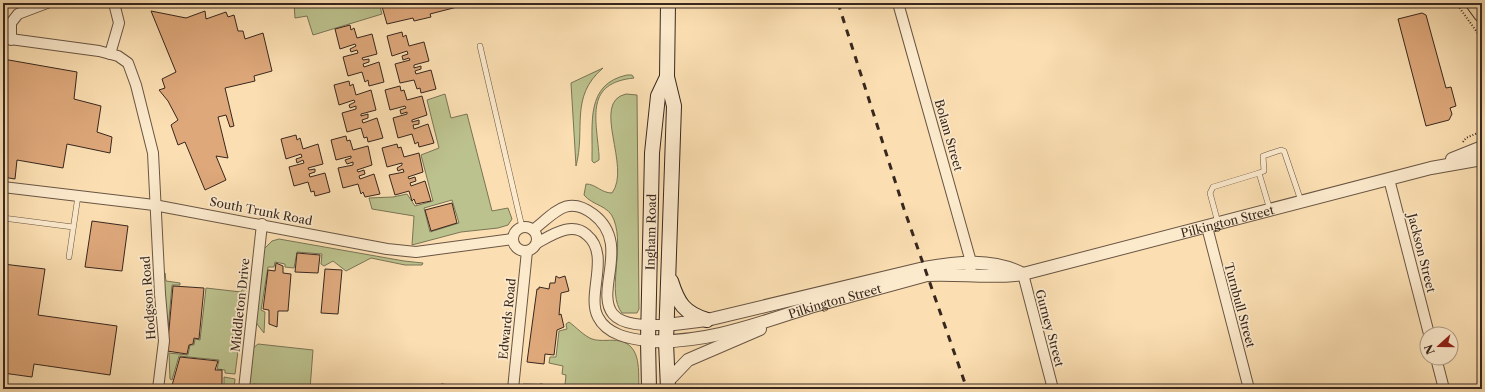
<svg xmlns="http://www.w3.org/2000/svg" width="1485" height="392" viewBox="0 0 1485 392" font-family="'Libre Caslon Text',serif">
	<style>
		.green { fill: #bcc28e; stroke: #7a7456; fill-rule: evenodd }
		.building { fill: #dea87b; stroke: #38271e }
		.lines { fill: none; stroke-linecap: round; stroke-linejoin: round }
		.service-casing { stroke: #695543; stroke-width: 6 }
		.minor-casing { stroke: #695543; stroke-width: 12 }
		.tertiary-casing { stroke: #695543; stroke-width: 14 }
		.secondary-casing { stroke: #38271e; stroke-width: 16 }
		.primary-casing { stroke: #38271e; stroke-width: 18 }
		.path { stroke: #38271e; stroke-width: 2; stroke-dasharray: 1 2; stroke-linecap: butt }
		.service { stroke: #fceacd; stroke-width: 5 }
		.minor { stroke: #fceacd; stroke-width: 10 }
		.tertiary { stroke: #fceacd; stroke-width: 12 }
		.secondary { stroke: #fceacd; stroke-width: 14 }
		.primary { stroke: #fbdfb2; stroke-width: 16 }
		.rail { stroke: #38271e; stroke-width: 3; stroke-dasharray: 7 7; stroke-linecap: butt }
		.labels { text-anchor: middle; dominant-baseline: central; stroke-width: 3.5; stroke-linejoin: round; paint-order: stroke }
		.street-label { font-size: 12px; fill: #38271e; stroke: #fceacd }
	</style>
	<rect width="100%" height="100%" fill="#fbdfb2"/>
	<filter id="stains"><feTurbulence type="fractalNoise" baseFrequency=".005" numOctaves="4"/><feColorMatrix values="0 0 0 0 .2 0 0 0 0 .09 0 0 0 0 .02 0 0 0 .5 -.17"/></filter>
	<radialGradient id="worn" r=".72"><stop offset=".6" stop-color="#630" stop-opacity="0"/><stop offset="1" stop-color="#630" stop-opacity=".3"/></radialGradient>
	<!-- green -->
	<g class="green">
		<polygon points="294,3 379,3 382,14 313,35 307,16 295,18"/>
		<path d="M603,68C569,97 586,129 576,166L571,83Z"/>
		<path d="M627,75H632L634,78C585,83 596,117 599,155V160L594,163L592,161V157C593,124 585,84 627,75Z"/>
		<path d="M445,94L451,118L467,114L492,211L508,208L512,219L508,225L498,228L461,232L412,245L414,216L372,209L369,198L393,197L407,194L415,206L433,201L421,155L439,148L427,100ZM452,200L459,223L430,232L424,208Z"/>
		<path d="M626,94L637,95L639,309L637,313H622C606,293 625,249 614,220C609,205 593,206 584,195L586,184C596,184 601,193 612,193C632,167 590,102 626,94Z"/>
		<polygon points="279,239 404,261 423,263 422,265 405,265 371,258 346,271 333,261 324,266 321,264 322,254 297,252 294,268 285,267 285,264 275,262 274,267 268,267 261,310 265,312 264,333 257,324 255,319 264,249 272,241"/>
		<polygon points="165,273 166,281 180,283 180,285 172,285 167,341 164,283"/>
		<polygon points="244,287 246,291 235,374 225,373 225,370 217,369 219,360 179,356 172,380 170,379 169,353 188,355 190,345 194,345 195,339 200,340 206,288 241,292"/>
		<path d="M569,322C576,327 584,336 592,339C601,342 611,339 620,341C642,346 638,372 639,389H523V384L565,385L566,375L562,374L563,366L549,363L550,357H556L559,331L567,329L566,324Z"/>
		<polygon points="258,344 313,350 310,389 253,384 253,389 248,389 252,349"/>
		<polygon points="224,377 235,379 234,389 224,389"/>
	</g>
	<!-- building -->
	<g class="building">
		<polygon points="381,3 465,3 465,5 430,14 431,17 414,21 413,18 387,24"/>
		<polygon points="151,11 186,18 205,11 206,19 226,12 228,17 234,15 238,31 243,31 245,39 263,33 272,71 254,76 255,81 225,88 234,126 230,127 226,115 218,117 228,158 216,156 226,180 205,190 185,142 178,145 171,125 178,120 168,101 159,90 165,88 162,79 176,72"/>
		<polygon points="1422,13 1426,15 1446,88 1451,87 1456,106 1450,108 1452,114 1449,120 1426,126 1398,19"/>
		<polygon points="350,25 351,30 354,28 357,38 372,34 377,54 362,58 363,60 369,59 369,62 363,64 364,67 379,62 384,82 369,86 368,80 365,82 362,72 348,76 343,57 358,53 357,50 351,52 350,49 356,46 355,44 340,49 335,29"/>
		<polygon points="402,32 403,37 406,35 409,46 424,42 429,61 414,65 414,68 421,66 421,69 415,71 416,74 431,70 436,89 421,93 420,88 417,89 414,80 400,83 395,64 410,60 409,58 403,60 402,56 408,54 407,51 392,56 387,36"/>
		<polygon points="3,59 77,72 74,99 101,106 97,132 112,137 110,153 67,144 63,168 17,160 15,179 3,177"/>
		<polygon points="349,81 350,86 353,84 356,95 371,90 376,110 361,114 361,116 368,114 368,118 362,120 363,123 377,118 383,138 368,142 367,137 364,138 361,128 347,132 342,113 356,109 356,106 350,108 349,105 355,102 354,100 339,105 334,85"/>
		<polygon points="400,86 401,91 404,90 407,100 422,96 427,115 412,120 412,122 419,120 419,124 413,125 414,129 428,124 434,143 419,147 418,142 415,144 412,134 398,138 393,118 407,114 407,112 401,114 400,110 406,108 405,106 390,110 385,90"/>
		<polygon points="296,135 297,140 300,138 303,149 318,144 323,164 308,168 309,170 315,169 315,172 309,174 310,177 325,173 330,192 315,196 314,191 311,192 308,182 294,186 289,167 304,163 303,160 297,163 296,159 302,157 301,154 286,159 281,139"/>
		<polygon points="346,136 347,141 350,140 353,150 368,146 372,165 357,170 358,172 364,170 365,174 359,176 360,179 374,174 380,194 365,197 363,192 361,194 358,184 343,188 338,168 353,165 353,162 347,164 345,160 351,158 351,156 336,160 331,140"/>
		<polygon points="397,144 398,148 401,147 404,157 419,153 423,172 408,177 409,179 415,177 416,181 410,183 411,186 425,181 431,201 416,204 414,199 412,201 409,191 395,195 389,175 404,172 403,169 398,171 397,168 402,165 402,163 387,167 382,148"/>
		<polygon points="452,203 457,223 431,231 425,210"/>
		<polygon points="92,221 128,226 122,271 85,267"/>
		<polygon points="297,253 320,255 318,273 295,272"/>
		<polygon points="276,263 283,266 283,273 291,274 288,311 278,311 277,327 269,324 269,310 263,309 268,270 275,271"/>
		<polygon points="3,264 45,269 38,315 117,326 110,375 34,364 32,377 3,373"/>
		<polygon points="325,269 342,270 338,314 321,313"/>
		<polygon points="556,276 559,278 565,276 569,291 561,293 559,315 561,314 564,327 557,330 554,355 545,354 544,364 527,362 537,289 539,289 539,287 549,289 550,283 555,283"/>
		<polygon points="173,286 204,288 199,339 194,338 193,344 189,345 187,354 167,351"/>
		<polygon points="180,357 218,361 215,370 222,370 222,389 171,389"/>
		<polygon points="441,384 451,385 451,389 440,389"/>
		<polygon points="540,384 571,388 571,389 528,389 528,386 539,387"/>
		<polygon points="254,385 288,387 296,389 254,389"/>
		<polygon points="473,386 494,389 473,389"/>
	</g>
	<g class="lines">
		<!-- service casing -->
		<g class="service-casing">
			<g id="service">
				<polyline points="480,46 522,227"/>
				<polyline points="1259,173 1264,171 1263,156 1281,150 1284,151 1301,201"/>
				<polyline points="3,218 73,227"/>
				<polyline points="1218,223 1210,193 1213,187 1259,173 1270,210"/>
				<polyline points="69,257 78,196"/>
			</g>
		</g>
		<!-- minor casing -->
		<g class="minor-casing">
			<g id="minor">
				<polyline points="898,3 971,262 970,275"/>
				<polyline points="3,38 99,51 118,56 128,63 136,85 153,153 160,294 164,341 158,389"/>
				<polyline points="11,40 11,23 18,14 47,3"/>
				<polyline points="110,54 119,23 114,3"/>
				<polyline points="1389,179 1429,334"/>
				<polyline points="3,187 154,205 387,249 416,252 513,239"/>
				<circle cx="525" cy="239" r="12"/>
				<polyline points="1207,227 1249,389"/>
				<path d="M533,230C554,214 567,194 593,214C632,243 594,291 613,314C624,327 651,325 666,325"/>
				<path d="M537,243C552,235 572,221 587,235C611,255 586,295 598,317C607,335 630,339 648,341"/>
				<polyline points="1023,274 1053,389"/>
				<polyline points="1436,358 1444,389"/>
				<polyline points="244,389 262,224"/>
				<polyline points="513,389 527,251"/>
			</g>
		</g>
		<!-- tertiary casing -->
		<g class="tertiary-casing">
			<g id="tertiary">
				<polyline points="1452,159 1482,147"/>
				<path d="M666,325L707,320L924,268C958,262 992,258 1023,274"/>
				<path id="s1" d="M648,341C705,344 757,324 810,307C849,296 888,286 927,275C959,273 991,279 1023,274L1431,168L1482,159"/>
				<polyline points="668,381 688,360 760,329"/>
			</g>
		</g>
		<!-- secondary casing -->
		<g class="secondary-casing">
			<g id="secondary">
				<polyline points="668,3 667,77 674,106 666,342 668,389"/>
				<path d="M671,281C678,303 684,313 707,320"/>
				<path id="s2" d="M649,389L648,341L652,153L658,96L667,77"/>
			</g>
		</g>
		<!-- primary casing -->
		<g class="primary-casing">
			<polyline id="primary" points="1474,3 1482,14"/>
		</g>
		<!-- path -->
		<g class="path">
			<polyline points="1456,3 1482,39"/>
			<polyline points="1463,142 1466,138 1482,131"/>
		</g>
		<!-- service -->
		<use href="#service" class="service"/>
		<!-- minor -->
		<use href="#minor" class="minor"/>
		<!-- tertiary -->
		<use href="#tertiary" class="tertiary"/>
		<!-- secondary -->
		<use href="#secondary" class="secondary"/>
		<!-- primary -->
		<use href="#primary" class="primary"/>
		<!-- rail -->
		<polyline class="rail" points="838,3 904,209 967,389"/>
	</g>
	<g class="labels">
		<!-- street labels -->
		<g class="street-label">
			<text transform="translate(949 135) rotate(74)">Bolam Street</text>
			<text transform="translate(261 211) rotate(11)">South Trunk Road</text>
			<text stroke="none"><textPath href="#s1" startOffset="595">Pilkington Street</textPath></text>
			<text stroke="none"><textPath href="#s2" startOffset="157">Ingham Road</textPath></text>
			<text transform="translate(1422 253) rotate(76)">Jackson Street</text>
			<text transform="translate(148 298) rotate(-94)">Hodgson Road</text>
			<text stroke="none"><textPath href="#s1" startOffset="192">Pilkington Street</textPath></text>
			<text transform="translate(240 305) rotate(-84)">Middleton Drive</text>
			<text transform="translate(1240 305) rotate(75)">Turnbull Street</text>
			<text transform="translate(507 319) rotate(-84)">Edwards Road</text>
			<text transform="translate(1050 328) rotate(75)">Gurney Street</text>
		</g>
	</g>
	<!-- margin -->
	<rect width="1485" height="392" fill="none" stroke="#fbdfb2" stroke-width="16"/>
	<rect x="4" y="4" width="1477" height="384" fill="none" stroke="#38271e" stroke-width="2"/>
	<rect x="8" y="8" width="1469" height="376" fill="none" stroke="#38271e"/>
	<!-- north arrow -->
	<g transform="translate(1439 346) rotate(249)"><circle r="19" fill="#fceacd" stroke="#ae9c87"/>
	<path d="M0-3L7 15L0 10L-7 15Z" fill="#8f2418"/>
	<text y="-6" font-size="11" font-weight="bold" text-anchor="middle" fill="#38271e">N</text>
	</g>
	<rect width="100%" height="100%" filter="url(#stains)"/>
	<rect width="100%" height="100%" fill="url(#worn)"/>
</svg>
